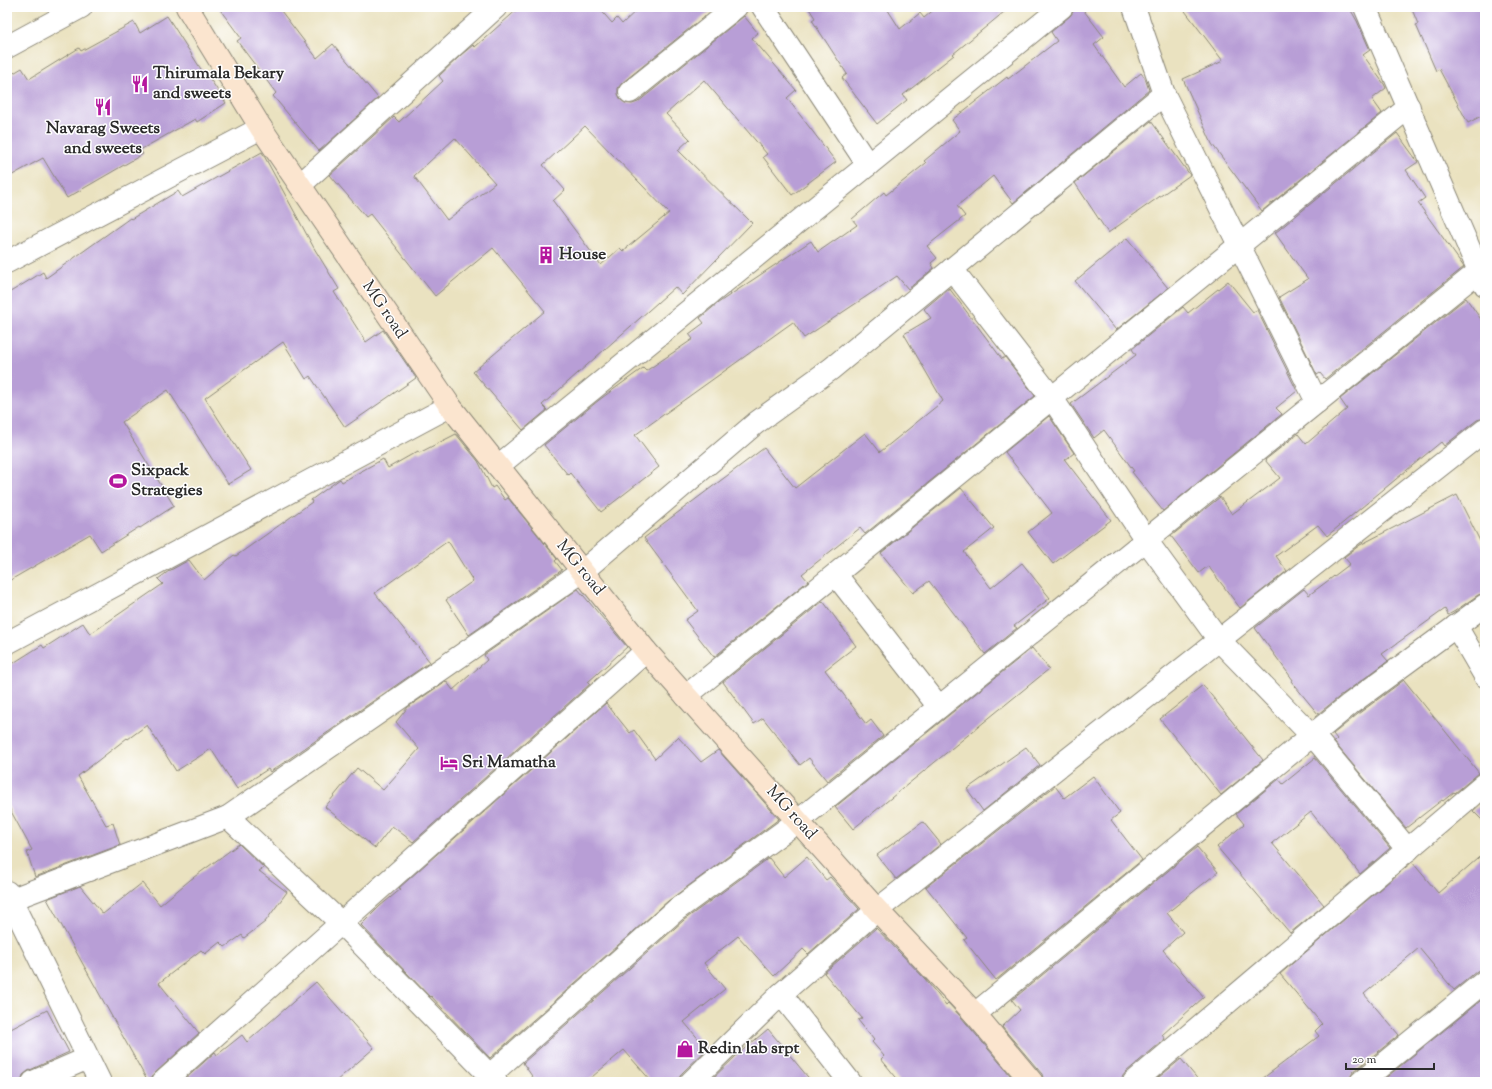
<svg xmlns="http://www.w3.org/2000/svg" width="1492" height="1089" viewBox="0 0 1492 1089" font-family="'Sorts Mill Goudy',serif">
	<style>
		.building { fill: #b89ed6; fill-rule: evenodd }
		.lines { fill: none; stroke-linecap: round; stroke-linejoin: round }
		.minor-casing { stroke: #8a8676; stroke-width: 24 }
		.tertiary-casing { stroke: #8a8676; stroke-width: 24 }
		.secondary-casing { stroke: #8a8676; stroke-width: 24 }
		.minor { stroke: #fff; stroke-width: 22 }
		.tertiary { stroke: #fff; stroke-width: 22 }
		.secondary { stroke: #fbe5cf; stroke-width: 22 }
		.labels { text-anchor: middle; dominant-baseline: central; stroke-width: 3; stroke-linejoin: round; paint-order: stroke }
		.poi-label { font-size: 17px; font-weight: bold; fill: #2b2b2b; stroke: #fff; text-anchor: start }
		.street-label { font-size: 17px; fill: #2b2b2b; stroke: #fff }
	</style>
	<rect width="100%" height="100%" fill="#fff"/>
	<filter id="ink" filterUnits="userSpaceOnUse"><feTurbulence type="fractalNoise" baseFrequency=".025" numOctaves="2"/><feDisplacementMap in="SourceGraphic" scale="8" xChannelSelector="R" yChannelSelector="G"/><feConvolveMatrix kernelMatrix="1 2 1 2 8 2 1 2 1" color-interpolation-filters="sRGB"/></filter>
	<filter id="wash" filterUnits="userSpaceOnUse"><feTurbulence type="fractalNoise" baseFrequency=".012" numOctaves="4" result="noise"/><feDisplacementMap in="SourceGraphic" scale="16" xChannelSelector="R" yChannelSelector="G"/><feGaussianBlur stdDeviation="0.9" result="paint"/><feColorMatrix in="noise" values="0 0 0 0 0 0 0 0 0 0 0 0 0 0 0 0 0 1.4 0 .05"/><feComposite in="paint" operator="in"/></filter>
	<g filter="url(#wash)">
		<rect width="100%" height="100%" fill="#eae2c0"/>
		<g id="blocks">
			<!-- building -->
			<g class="building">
				<polygon points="218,7 278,7 317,58 333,44 378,98 319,151 273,96 276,93 237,41 241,38"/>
				<path d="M520,7H598L612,23L617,18L622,24L640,7H716L622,83L618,88V94L621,100L625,103L632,104L638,102L744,16L758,33L752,38L796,90L787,98L836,162L792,195L763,157L767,154L704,80L666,114L690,139L678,150L752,223L682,295L675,287L542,405L547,410L523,430L473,372L545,311L493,248L435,296L370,214L366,217L330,175L394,117L399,122L443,81L439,76L461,55L473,45L475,47ZM585,126L669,213L623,251L620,248L601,265L553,201L565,190L543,165ZM455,138L495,183L447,220L414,176Z"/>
				<polygon points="808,7 886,7 900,29 920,13 924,18 937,7 1010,7 953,54 954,55 903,95 907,100 877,124 842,78 847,74 812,20 815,18"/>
				<polygon points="1074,7 1081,7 1104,37 1094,45 1124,87 1141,73 1145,78 1149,90 1013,203 993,176 957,206 965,216 927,246 937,258 931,263 934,268 908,289 897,276 804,338 793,322 635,435 659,467 601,512 570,473 568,475 544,445 599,400 643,368 646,371 693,339 689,334 704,323 700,318 718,303 811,241 818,252 857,225 852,219 884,192 886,195 926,163 924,161 960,131 952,120 1007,77 1008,79 1057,41 1051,32 1070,16 1073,12"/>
				<polygon points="1182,7 1349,7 1357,21 1370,50 1363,55 1384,84 1386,88 1372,99 1382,113 1262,211 1212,144 1183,79 1223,61"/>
				<polygon points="1411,7 1485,7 1485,114 1468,123 1439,69 1436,71 1416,25 1418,24"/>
				<polygon points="167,16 206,77 208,76 226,103 197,122 195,119 140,150 143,154 67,198 43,158 7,178 7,77 22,68 29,79 79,48 81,51 134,22 140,33"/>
				<polygon points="1151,121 1190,175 1108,233 1075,183"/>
				<polygon points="1397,133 1418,162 1406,170 1425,198 1418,203 1464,267 1325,379 1320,373 1317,375 1279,297 1308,279 1275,233"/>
				<polygon points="262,152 314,248 339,289 334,292 366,342 383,330 416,378 345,427 310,376 306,379 283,342 205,398 251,470 228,484 168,390 122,422 174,506 140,528 139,527 101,551 90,534 7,582 7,294 43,272 46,278 130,218 131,219 178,191 182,197"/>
				<polygon points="1127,238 1168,288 1116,330 1075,281"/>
				<polygon points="1228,281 1253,312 1257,310 1297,391 1276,408 1282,414 1163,511 1132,472 1134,471 1104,430 1094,438 1071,404 1136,355 1132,349 1183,307 1188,313"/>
				<polygon points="949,288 1002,359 1005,357 1035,396 865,534 860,528 802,574 808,581 714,657 685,620 698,611 644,538 764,448 795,488 865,433 880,452 943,401 904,334 931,318 924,309"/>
				<polygon points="1466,298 1485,325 1485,418 1477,420 1444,446 1441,442 1327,536 1318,525 1276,556 1287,571 1240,608 1208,566 1199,573 1171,536 1220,497 1232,514 1280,478 1265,460 1298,434 1306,444 1347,409 1340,399"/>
				<polygon points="1049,416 1074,453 1065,460 1111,520 1053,564 1028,532 1052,513 1005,452"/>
				<polygon points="456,434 478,461 492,488 495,486 505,500 508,498 557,559 555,561 562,570 469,635 446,600 473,581 448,541 375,593 430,662 270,772 268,769 237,789 211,749 176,771 147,725 128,739 127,738 78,776 106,825 113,823 120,845 35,877 27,852 32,850 7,804 7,667 42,645 44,648 83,623 90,634 163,584 158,579 169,571 189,560 204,580 234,555 236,556 312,502 311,500 340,479 342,482 383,459 388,468 418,451 419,453"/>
				<polygon points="961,488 994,528 964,552 991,588 1022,563 1050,598 1014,626 1017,628 985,654 929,581 913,593 881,553"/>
				<polygon points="1457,495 1485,551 1485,593 1478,595 1455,611 1448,615 1445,609 1382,654 1388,661 1343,694 1318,714 1291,681 1293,680 1255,628 1304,589 1309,595 1350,564 1344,557 1360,545"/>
				<polygon points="578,589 627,647 588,682 590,684 413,842 392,826 375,848 325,807 357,768 383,790 419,749 396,722 408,707 446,681 453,690 487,660 484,655"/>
				<polygon points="823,601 856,646 825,670 866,724 871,720 883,736 827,781 809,758 800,765 763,718 754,724 723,682"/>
				<polygon points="1032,648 1049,669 853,829 835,807"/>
				<polygon points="1404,680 1479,773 1455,793 1454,792 1443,801 1442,800 1406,828 1334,742 1337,739 1333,734 1358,714"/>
				<polygon points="1203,685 1263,760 1221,795 1160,719"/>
				<polygon points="606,703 630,733 634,730 655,759 678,737 701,762 718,750 779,819 668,901 490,1058 442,1008 431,996 430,997 361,925 380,906 401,889 399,888"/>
				<polygon points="1026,747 1040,765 983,811 967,789"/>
				<polygon points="1315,758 1390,848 1360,874 1311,812 1272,843 1324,905 1290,933 1217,847 1244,824 1236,814 1279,779 1283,784"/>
				<polygon points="1093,776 1120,813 1111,820 1142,860 996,980 964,940 967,938 926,887 1055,786 1064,798"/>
				<polygon points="1485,800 1485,823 1473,811"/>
				<polygon points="923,822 941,844 896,879 877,855"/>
				<polygon points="239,844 264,868 259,871 287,892 265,922 244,938 242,935 225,947 220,942 205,954 201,950 159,983 199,1033 155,1073 151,1078 151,1082 148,1082 47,899 80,886 103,914 142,883 160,905 190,880"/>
				<polygon points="1197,847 1218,872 1167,913 1183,932 1163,950 1204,997 1162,1035 1165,1039 1126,1072 1122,1077 1122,1082 1044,1082 1042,1074 1002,1027 1020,1010 1012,1000"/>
				<polygon points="1485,852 1485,969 1477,971 1454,990 1419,948 1364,994 1399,1035 1353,1072 1349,1080 1346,1082 1258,1082 1319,1036 1315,1031 1322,1024 1280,974 1412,862 1438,893"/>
				<polygon points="807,857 826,880 830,877 859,909 808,954 803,949 774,976 738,936 704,963 725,989 684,1022 707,1049 682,1073 679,1078 679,1082 652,1082 624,1050 586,1082 536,1082 523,1063 684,920 769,858 784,877"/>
				<polygon points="876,928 925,979 946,1005 948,1003 961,1017 1016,1082 900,1082 881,1059 884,1056 872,1042 874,1040 858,1020 862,1018 824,973"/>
				<polygon points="316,982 374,1048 335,1082 182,1082 215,1052 217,1055 242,1035 247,1042"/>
				<polygon points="1485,997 1485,1082 1384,1082 1383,1080"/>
				<polygon points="47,1010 69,1052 28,1071 23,1075 21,1082 7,1082 7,1031"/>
				<polygon points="768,1029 812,1082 709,1082 737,1055"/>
				<polygon points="1181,1059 1200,1082 1153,1082"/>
			</g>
		</g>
	</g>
	<g filter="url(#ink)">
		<use href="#blocks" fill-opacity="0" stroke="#8a8676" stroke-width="1"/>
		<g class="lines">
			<!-- minor casing -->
			<g class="minor-casing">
				<g id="minor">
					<polyline points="763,7 868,165"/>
					<polyline points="1134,7 1164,94"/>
					<polyline points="1365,7 1485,285"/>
					<polyline points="630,92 736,7"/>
					<polyline points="300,185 496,7"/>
					<polyline points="7,262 261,128"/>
					<polyline points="952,269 1052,398 1146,540 1219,640 1320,744 1408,850"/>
					<polyline points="498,466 1062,7"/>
					<polyline points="836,575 939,707"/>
					<polyline points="1456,626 1485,676"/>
					<polyline points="7,643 450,406"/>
					<polyline points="686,696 1409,107"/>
					<polyline points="228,817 341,923 496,1082"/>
					<polyline points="7,892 100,1082"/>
					<polyline points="7,901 228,817 583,571 756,423 831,369 1164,94 1317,402"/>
					<polyline points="781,994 850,1082"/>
					<polyline points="975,1014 1350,704 1485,605"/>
					<polyline points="489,1076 676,910 798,821 1478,272"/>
					<polyline points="33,1082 88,1058"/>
					<polyline points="163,1082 646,651"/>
					<polyline points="691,1082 781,994 877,910 1485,430"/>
					<polyline points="1134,1082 1485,784"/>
					<polyline points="1361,1082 1485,981"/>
				</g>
			</g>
			<!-- tertiary casing -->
			<g class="tertiary-casing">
				<polyline id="tertiary" points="7,47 81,7"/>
			</g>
			<!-- secondary casing -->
			<g class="secondary-casing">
				<polyline id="secondary" points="187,7 261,128 450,406 646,651 877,910 975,1014 1032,1082"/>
			</g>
			<!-- minor -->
			<use href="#minor" class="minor"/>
			<!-- tertiary -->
			<use href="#tertiary" class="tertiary"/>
			<!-- secondary -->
			<use href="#secondary" class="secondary"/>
		</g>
	</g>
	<!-- icons -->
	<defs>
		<g id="restaurant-bare" transform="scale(1.38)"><path d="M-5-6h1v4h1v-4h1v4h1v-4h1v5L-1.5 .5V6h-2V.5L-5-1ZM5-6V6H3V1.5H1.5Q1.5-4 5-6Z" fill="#b5179e" stroke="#fff" stroke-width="2.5" paint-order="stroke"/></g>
		<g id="building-bare" transform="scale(1.38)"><path d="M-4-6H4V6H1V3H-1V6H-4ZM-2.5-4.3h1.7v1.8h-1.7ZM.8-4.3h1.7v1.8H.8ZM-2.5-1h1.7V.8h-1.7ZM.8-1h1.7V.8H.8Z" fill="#b5179e" stroke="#fff" stroke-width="2.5" paint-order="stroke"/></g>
		<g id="stadium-bare" transform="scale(1.38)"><path d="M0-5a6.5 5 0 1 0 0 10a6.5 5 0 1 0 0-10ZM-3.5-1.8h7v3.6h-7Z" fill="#b5179e" stroke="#fff" stroke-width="2.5" paint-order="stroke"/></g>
		<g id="hotel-bare" transform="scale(1.38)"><path d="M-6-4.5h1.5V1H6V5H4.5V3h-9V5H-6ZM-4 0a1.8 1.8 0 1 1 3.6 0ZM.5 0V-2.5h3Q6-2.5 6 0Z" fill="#b5179e" stroke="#fff" stroke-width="2.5" paint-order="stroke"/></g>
		<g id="shop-bare" transform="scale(1.38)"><path d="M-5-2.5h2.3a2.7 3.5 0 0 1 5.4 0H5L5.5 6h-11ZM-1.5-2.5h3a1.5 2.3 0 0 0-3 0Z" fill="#b5179e" stroke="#fff" stroke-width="2.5" paint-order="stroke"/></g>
	</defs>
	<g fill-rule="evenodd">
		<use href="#restaurant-bare" x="140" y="84"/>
		<use href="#restaurant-bare" x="103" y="107"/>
		<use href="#building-bare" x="546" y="255"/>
		<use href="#stadium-bare" x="118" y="481"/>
		<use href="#hotel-bare" x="449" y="763"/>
		<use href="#shop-bare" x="685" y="1049"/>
	</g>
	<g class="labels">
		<!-- poi labels -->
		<g class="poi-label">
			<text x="153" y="74">Thirumala Bekary<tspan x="153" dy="20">and sweets</tspan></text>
			<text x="103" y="129" text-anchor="middle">Navarag Sweets<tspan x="103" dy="20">and sweets</tspan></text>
			<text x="559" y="255">House</text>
			<text x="131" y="471">Sixpack<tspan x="131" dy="20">Strategies</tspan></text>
			<text x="462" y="763">Sri Mamatha</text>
			<text x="698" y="1049">Redin lab srpt</text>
		</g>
		<!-- street labels -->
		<g class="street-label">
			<text transform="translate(384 310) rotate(56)">MG road</text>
			<text transform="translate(580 568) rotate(51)">MG road</text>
			<text transform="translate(791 813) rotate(48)">MG road</text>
		</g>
	</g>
	<!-- margin -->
	<rect width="1492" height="1089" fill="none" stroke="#fff" stroke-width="24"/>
	<!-- scale -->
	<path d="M1346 1063v6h88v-6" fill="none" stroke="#2b2b2b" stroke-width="2"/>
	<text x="1352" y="1063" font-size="12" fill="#2b2b2b" stroke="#ffffff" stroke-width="3" paint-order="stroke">20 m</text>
</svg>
